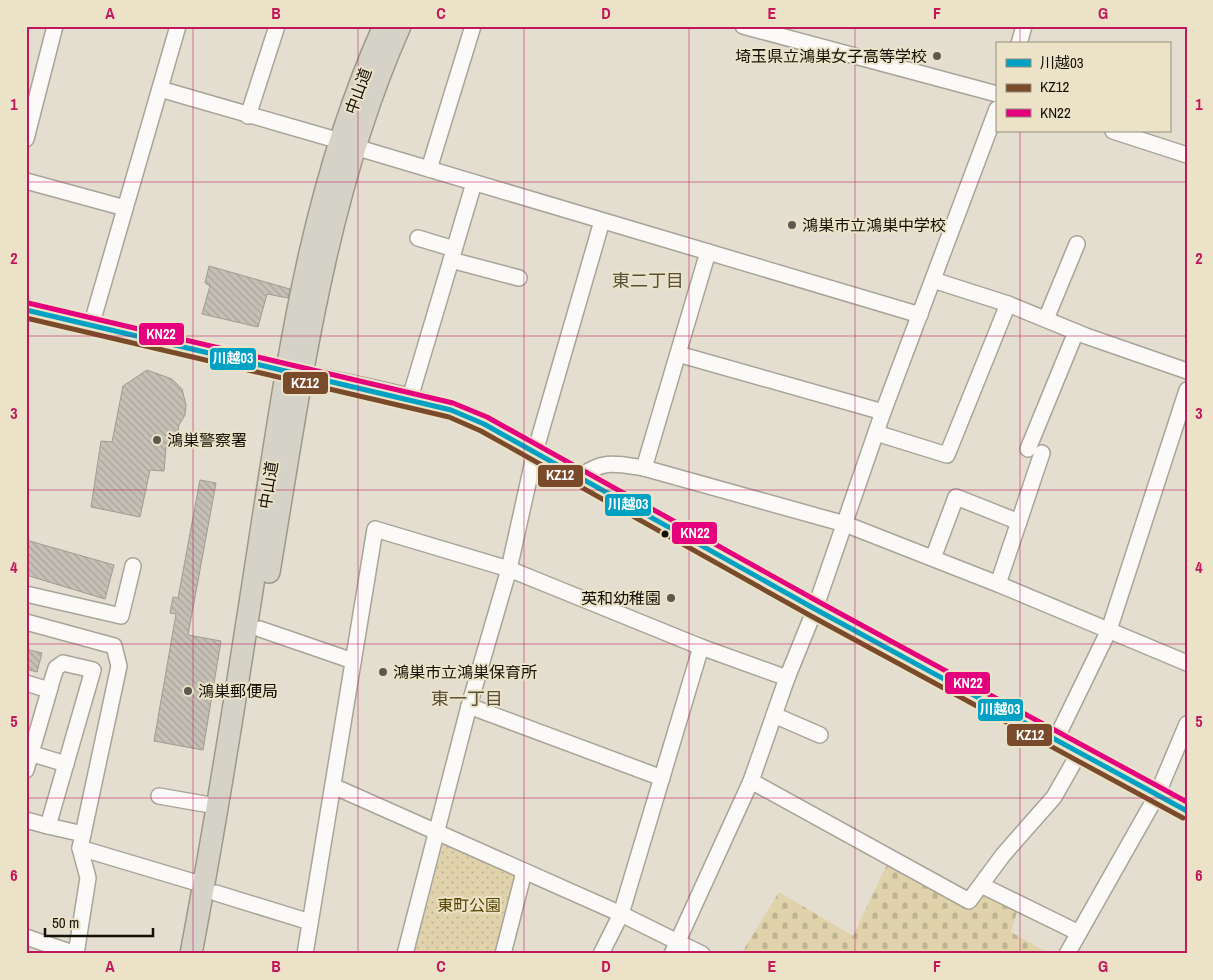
<svg xmlns="http://www.w3.org/2000/svg" width="1213" height="980" viewBox="0 0 1213 980" font-family="'Archivo Narrow','Noto Sans JP',sans-serif">
	<style>
		.grass { fill: url(#grass-dots) }
		.cemetery { fill: url(#cemetery-stones) }
		.building { fill: url(#building-back-hatch); stroke: #9f9b91 }
		.lines { fill: none; stroke-linecap: round; stroke-linejoin: round }
		.minor-casing { stroke: #a8a498; stroke-width: 18 }
		.major-casing { stroke: #9e9888; stroke-width: 21 }
		.highway-casing { stroke: #9e9888; stroke-width: 24 }
		.minor { stroke: #fbfaf8; stroke-width: 15 }
		.major { stroke: #e5e2db; stroke-width: 19 }
		.highway { stroke: #d5d2c8; stroke-width: 21 }
		.bus-1-casing { stroke: #ebe2c8; stroke-width: 9 }
		.bus-2-casing { stroke: #ebe2c8; stroke-width: 9 }
		.bus-3-casing { stroke: #ebe2c8; stroke-width: 9 }
		.bus-1 { stroke: #01a1c4; stroke-width: 5 }
		.bus-2 { stroke: #7a4b2a; stroke-width: 5 }
		.bus-3 { stroke: #e5007d; stroke-width: 5 }
		.grid { fill: none; stroke: #c2185b; stroke-width: 1; stroke-opacity: 0.55 }
		.poi-dot { fill: #5c584d; stroke: #ebe2c8; stroke-width: 2 }
		.bus-dot { fill: #141007; stroke: #ebe2c8; stroke-width: 2 }
		.labels { text-anchor: middle; dominant-baseline: central; stroke-width: 4; stroke-linejoin: round; paint-order: stroke }
		.poi-label { font-size: 16px; fill: #141007; stroke: #ebe2c8; text-anchor: start }
		.street-label { font-size: 16px; fill: #141007; stroke: #ebe2c8 }
		.park-label { font-size: 16px; fill: #584500; stroke: #ebe2c8 }
		.neighbourhood-label { font-size: 18px; fill: #58503a; stroke: #ebe2c8 }
		.line-badge { stroke: #ebe2c8; stroke-width: 2 }
		.badge-label { font-size: 14px; text-anchor: middle; font-weight: bold; fill: #fff }
		.neatline { fill: none; stroke: #c2185b; stroke-width: 2 }
		.grid-label { font-size: 16px; text-anchor: middle; font-weight: bold; fill: #c2185b }
	</style>
	<defs>
		<pattern id="grass-dots" width="8" height="8" patternUnits="userSpaceOnUse" patternTransform="scale(1.25)"><rect width="8" height="8" fill="#e0d3ab"/><path d="M2 2h.1M6 6h.1" fill="none" stroke="#bfb492" stroke-width="1.8" stroke-linecap="round"/></pattern>
		<pattern id="cemetery-stones" width="16" height="16" patternUnits="userSpaceOnUse" patternTransform="scale(1.25)"><rect width="16" height="16" fill="#e0d3ab"/><path d="M2 7V4a2 2 0 0 1 4 0v3zM10 15v-3a2 2 0 0 1 4 0v3z" fill="#bfb492"/></pattern>
		<pattern id="building-back-hatch" width="6" height="6" patternUnits="userSpaceOnUse" patternTransform="scale(1.25)"><rect width="6" height="6" fill="#c4c0b5"/><path d="M-1 5l2 2M0 0l6 6M5-1l2 2" fill="none" stroke="#a8a49a"/></pattern>
	</defs>
	<rect width="100%" height="100%" fill="#e3ded0"/>
	<!-- grass -->
	<polygon class="grass" points="451,841 515,874 518,880 497,954 414,954 443,845"/>
	<!-- cemetery -->
	<polygon class="cemetery" points="889,860 973,903 980,891 1018,908 1011,932 1050,954 741,954 779,892 853,936"/>
	<!-- building -->
	<g class="building">
		<polygon points="209,266 290,289 288,298 267,294 258,327 202,314 210,286 205,283"/>
		<polygon points="147,370 172,379 182,389 186,405 185,415 179,425 175,448 166,447 164,471 150,470 140,517 91,507 101,441 112,442 123,386"/>
		<polygon points="200,480 216,483 188,635 221,641 203,750 154,741 176,614 170,613 173,597 178,598"/>
		<polygon points="26,540 114,565 105,599 26,575"/>
		<polygon points="26,649 42,653 37,672 26,669"/>
	</g>
	<g class="lines">
		<!-- minor casing -->
		<g class="minor-casing">
			<g id="minor">
				<polyline points="743,26 997,94"/>
				<polyline points="1019,44 1024,26"/>
				<polyline points="160,89 340,141"/>
				<polyline points="248,116 277,26"/>
				<polyline points="1113,131 1187,155"/>
				<polyline points="26,139 55,26"/>
				<polyline points="355,147 920,315"/>
				<polyline points="429,169 473,26"/>
				<polyline points="26,181 125,208"/>
				<polyline points="418,238 454,249"/>
				<polyline points="451,260 519,278"/>
				<polyline points="933,280 1008,304 1086,336 1187,371"/>
				<polyline points="26,310 286,371"/>
				<polyline points="1046,319 1077,244"/>
				<polyline points="91,326 178,26"/>
				<polyline points="678,354 883,412"/>
				<polyline points="410,398 474,183"/>
				<polyline points="876,433 947,455 1008,304"/>
				<polyline points="1028,449 1076,332"/>
				<polyline points="644,468 708,252"/>
				<path d="M580,477C603,459 617,464 644,468L845,524L998,584L1187,663"/>
				<polyline points="933,558 956,497 1019,522"/>
				<polyline points="998,584 1042,453"/>
				<polyline points="26,594 121,616 133,566"/>
				<polyline points="26,622 114,646 119,666 80,848 88,878 76,954 26,937"/>
				<polyline points="260,629 353,661"/>
				<polyline points="26,683 49,690 56,668 63,663 93,670 48,826 83,834"/>
				<polyline points="469,706 662,778"/>
				<polyline points="774,715 820,735"/>
				<polyline points="1056,739 1109,630 1187,390"/>
				<polyline points="26,752 66,764"/>
				<polyline points="26,770 50,688"/>
				<polyline points="751,781 969,901 1003,855 1054,797 1079,753"/>
				<polyline points="333,786 621,914 702,954"/>
				<polyline points="159,796 216,806"/>
				<polyline points="26,820 48,826"/>
				<polyline points="80,848 204,885"/>
				<polyline points="981,885 1079,933"/>
				<polyline points="216,893 310,922"/>
				<polyline points="305,954 375,529 509,569 701,647 787,678"/>
				<polyline points="405,954 469,706 509,569 535,452 602,221"/>
				<polyline points="503,954 524,872"/>
				<polyline points="601,954 621,914 701,647"/>
				<polyline points="672,954 751,781 787,678 815,609 883,412 997,109"/>
				<polyline points="1067,954 1157,795 1187,724"/>
			</g>
		</g>
		<!-- major casing -->
		<g class="major-casing">
			<path id="major" d="M287,371C354,386 422,396 484,424L815,609L1187,811"/>
		</g>
		<!-- highway casing -->
		<g class="highway-casing">
			<g id="highway">
				<path d="M269,572C300,388 324,197 400,26"/>
				<path d="M191,954C219,805 242,656 265,506C291,340 314,181 384,26"/>
			</g>
		</g>
		<!-- minor -->
		<use href="#minor" class="minor"/>
		<!-- major -->
		<use href="#major" class="major"/>
		<!-- highway -->
		<use href="#highway" class="highway"/>
		<!-- bus-1 casing -->
		<g class="bus-1-casing">
			<polyline id="bus-1" points="26,310 451,410 484,424 815,609 1187,811"/>
		</g>
		<!-- bus-2 casing -->
		<g class="bus-2-casing">
			<polyline id="bus-2" points="26,318 449,417 481,431 811,616 1183,818"/>
		</g>
		<!-- bus-3 casing -->
		<g class="bus-3-casing">
			<polyline id="bus-3" points="28,303 453,403 487,417 819,602 1187,802"/>
		</g>
		<!-- bus-1 -->
		<use href="#bus-1" class="bus-1"/>
		<!-- bus-2 -->
		<use href="#bus-2" class="bus-2"/>
		<!-- bus-3 -->
		<use href="#bus-3" class="bus-3"/>
	</g>
	<!-- grid -->
	<path class="grid" d="M193,26V954M358,26V954M524,26V954M689,26V954M855,26V954M1020,26V44M1020,131V954M26,182H1187M26,336H1187M26,490H1187M26,644H1187M26,798H1187"/>
	<!-- markers -->
	<g class="poi-dot">
		<circle cx="937" cy="56" r="5"/>
		<circle cx="792" cy="225" r="5"/>
		<circle cx="157" cy="440" r="5"/>
		<circle cx="671" cy="598" r="5"/>
		<circle cx="383" cy="672" r="5"/>
		<circle cx="188" cy="691" r="5"/>
	</g>
	<circle class="bus-dot" cx="665" cy="534" r="4.5"/>
	<g class="labels">
		<!-- poi labels -->
		<g class="poi-label">
			<text x="927" y="56" text-anchor="end">埼玉県立鴻巣女子高等学校</text>
			<text x="802" y="225">鴻巣市立鴻巣中学校</text>
			<text x="167" y="440">鴻巣警察署</text>
			<text x="661" y="598" text-anchor="end">英和幼稚園</text>
			<text x="393" y="672">鴻巣市立鴻巣保育所</text>
			<text x="198" y="691">鴻巣郵便局</text>
		</g>
		<!-- street labels -->
		<g class="street-label">
			<text transform="translate(358 91) rotate(-70)">中山道</text>
			<text transform="translate(268 485) rotate(-81)">中山道</text>
		</g>
		<!-- park labels -->
		<g class="park-label">
			<text x="469" y="905">東町公園</text>
		</g>
		<!-- neighbourhood labels -->
		<g class="neighbourhood-label">
			<text x="648" y="280">東二丁目</text>
			<text x="467" y="698">東一丁目</text>
		</g>
	</g>
	<g class="line-badge">
		<rect x="138" y="322" width="47" height="24" rx="5" fill="#e5007d"/>
		<rect x="209" y="347" width="48" height="24" rx="5" fill="#01a1c4"/>
		<rect x="282" y="371" width="47" height="24" rx="5" fill="#7a4b2a"/>
		<rect x="537" y="464" width="47" height="24" rx="5" fill="#7a4b2a"/>
		<rect x="604" y="493" width="48" height="24" rx="5" fill="#01a1c4"/>
		<rect x="671" y="521" width="47" height="24" rx="5" fill="#e5007d"/>
		<rect x="944" y="671" width="47" height="24" rx="5" fill="#e5007d"/>
		<rect x="977" y="698" width="47" height="24" rx="5" fill="#01a1c4"/>
		<rect x="1006" y="723" width="47" height="24" rx="5" fill="#7a4b2a"/>
	</g>
	<g class="badge-label">
		<text x="161" y="339">KN22</text>
		<text x="233" y="363">川越03</text>
		<text x="305" y="388">KZ12</text>
		<text x="560" y="480">KZ12</text>
		<text x="628" y="509">川越03</text>
		<text x="695" y="538">KN22</text>
		<text x="968" y="688">KN22</text>
		<text x="1000" y="714">川越03</text>
		<text x="1030" y="740">KZ12</text>
	</g>
	<!-- border -->
	<rect width="1213" height="980" fill="none" stroke="#ebe2c8" stroke-width="55"/>
	<!-- legend -->
	<rect x="996" y="42" width="175" height="90" fill="#ebe2c8" stroke="#958e7b"/>
	<rect x="1006" y="59" width="25" height="8" fill="#01a1c4" stroke="#958e7b"/>
	<text x="1040" y="68" font-size="15" fill="#141007">川越03</text>
	<rect x="1006" y="84" width="25" height="8" fill="#7a4b2a" stroke="#958e7b"/>
	<text x="1040" y="92" font-size="15" fill="#141007">KZ12</text>
	<rect x="1006" y="109" width="25" height="8" fill="#e5007d" stroke="#958e7b"/>
	<text x="1040" y="118" font-size="15" fill="#141007">KN22</text>
	<!-- scale -->
	<path d="M45 928v8h108v-8" fill="none" stroke="#141007" stroke-width="2.5"/>
	<text x="52" y="928" font-size="15" fill="#141007" stroke="#ebe2c8" stroke-width="4" paint-order="stroke">50 m</text>
	<rect x="28" y="28" width="1158" height="924" class="neatline"/>
	<g class="grid-label">
		<text x="110" y="19">A</text>
		<text x="276" y="19">B</text>
		<text x="441" y="19">C</text>
		<text x="606" y="19">D</text>
		<text x="772" y="19">E</text>
		<text x="937" y="19">F</text>
		<text x="1103" y="19">G</text>
		<text x="14" y="110">1</text>
		<text x="1199" y="110">1</text>
		<text x="14" y="264">2</text>
		<text x="1199" y="264">2</text>
		<text x="14" y="419">3</text>
		<text x="1199" y="419">3</text>
		<text x="14" y="573">4</text>
		<text x="1199" y="573">4</text>
		<text x="14" y="727">5</text>
		<text x="1199" y="727">5</text>
		<text x="14" y="881">6</text>
		<text x="1199" y="881">6</text>
		<text x="110" y="972">A</text>
		<text x="276" y="972">B</text>
		<text x="441" y="972">C</text>
		<text x="606" y="972">D</text>
		<text x="772" y="972">E</text>
		<text x="937" y="972">F</text>
		<text x="1103" y="972">G</text>
	</g>
</svg>
